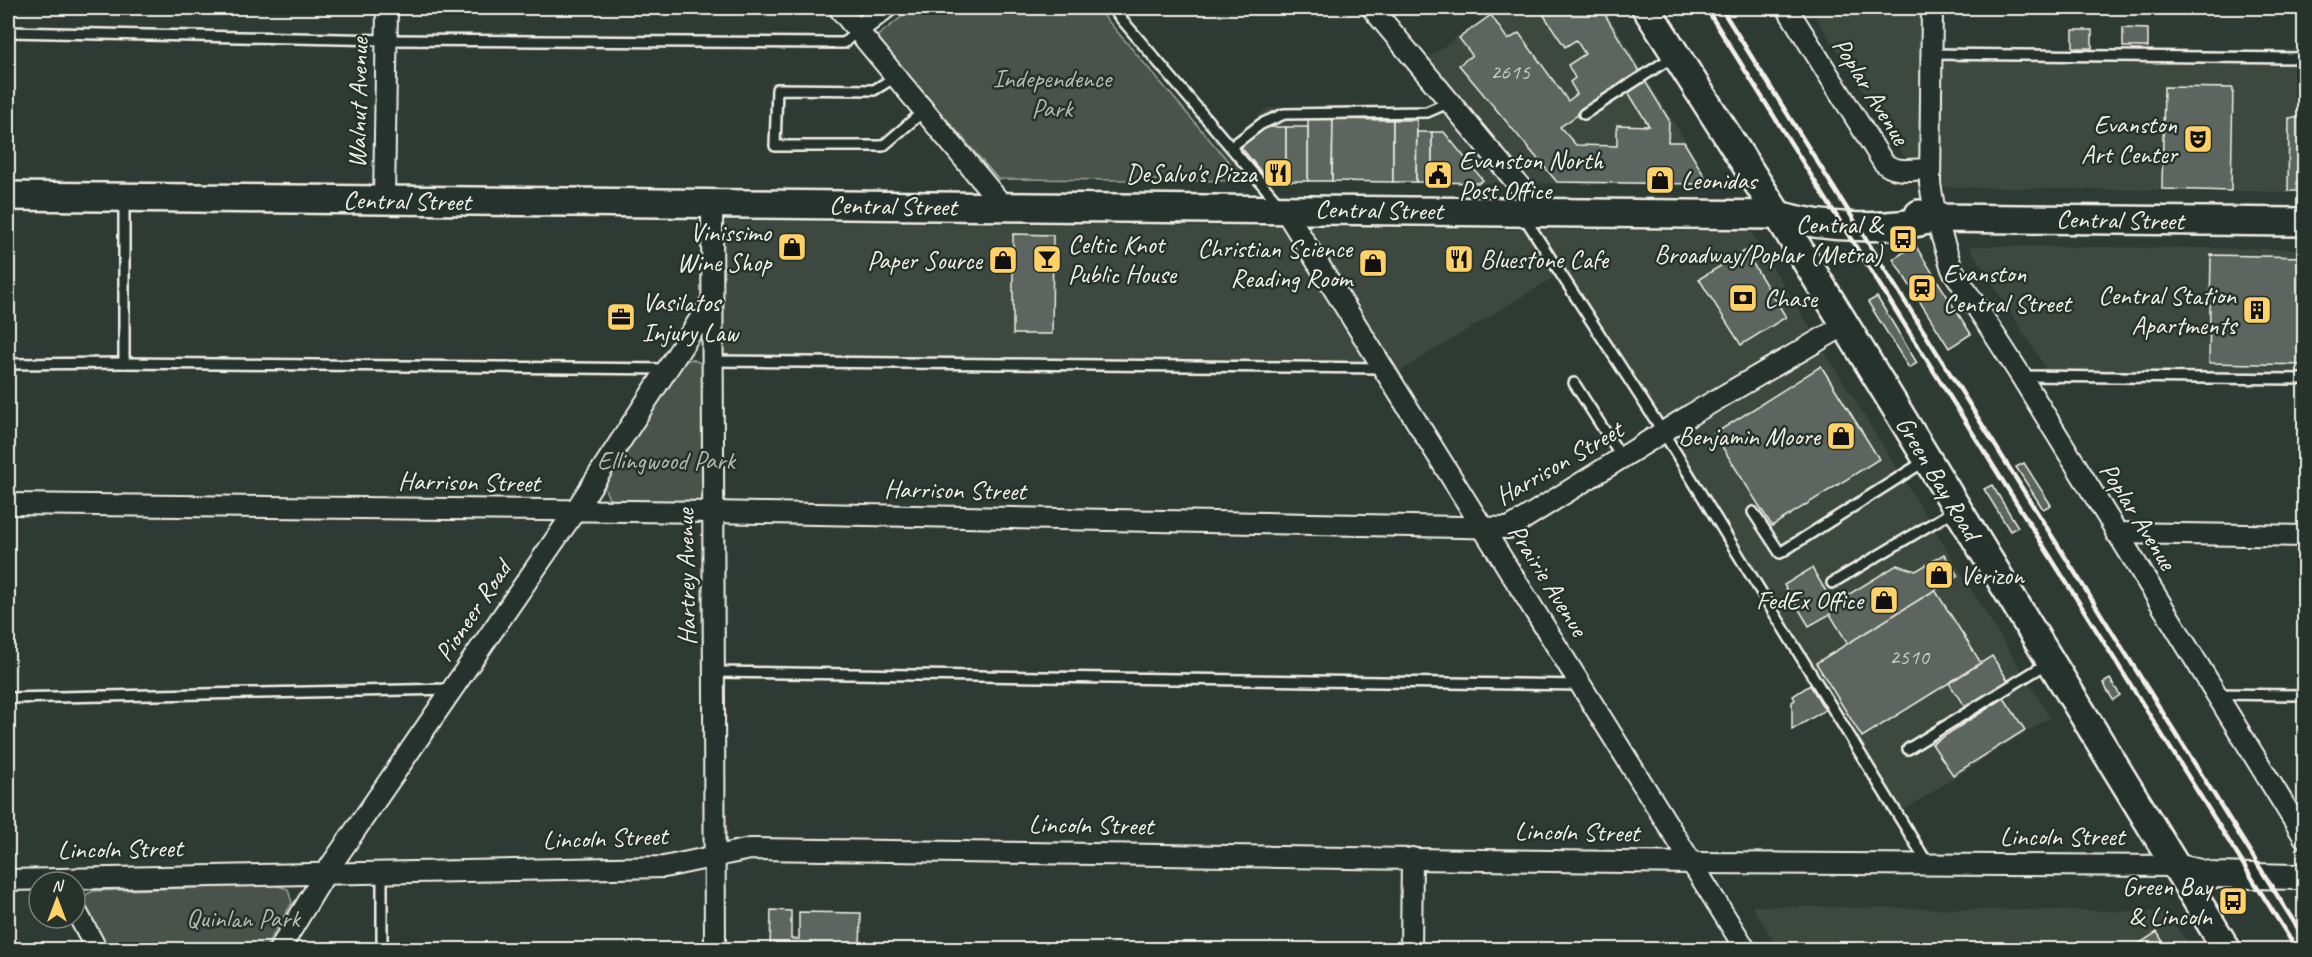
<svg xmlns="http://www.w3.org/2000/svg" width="2312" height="957" viewBox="0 0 2312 957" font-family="Caveat,sans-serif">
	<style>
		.built { fill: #3c4841 }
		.green { fill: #48524c; stroke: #9ea29a; stroke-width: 1.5 }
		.building { fill: #5c655e; stroke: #f4f1e8; stroke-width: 1.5 }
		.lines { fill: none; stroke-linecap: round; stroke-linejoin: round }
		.service-casing { stroke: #f4f1e8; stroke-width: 14 }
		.minor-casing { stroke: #f4f1e8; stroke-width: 24 }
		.tertiary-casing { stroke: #f4f1e8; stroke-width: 28 }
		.secondary-casing { stroke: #f4f1e8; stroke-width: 32 }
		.service { stroke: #26332d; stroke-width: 9 }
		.minor { stroke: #26332d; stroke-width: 20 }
		.tertiary { stroke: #26332d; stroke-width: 24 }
		.secondary { stroke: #26332d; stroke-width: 27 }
		.rail { stroke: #f4f1e8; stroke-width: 4.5 }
		.labels { text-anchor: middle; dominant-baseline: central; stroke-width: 5; stroke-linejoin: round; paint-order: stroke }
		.number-label { font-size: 22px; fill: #cecec6 }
		.park-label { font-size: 26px; fill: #b8b9b1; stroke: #26332d }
		.street-label { font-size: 26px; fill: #f4f1e8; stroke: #26332d }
		.poi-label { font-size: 26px; fill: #f4f1e8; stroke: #26332d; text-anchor: end }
	</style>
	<rect width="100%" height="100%" fill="#2e3b34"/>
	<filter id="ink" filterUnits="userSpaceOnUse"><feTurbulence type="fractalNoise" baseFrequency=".0167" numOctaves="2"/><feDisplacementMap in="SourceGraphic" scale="12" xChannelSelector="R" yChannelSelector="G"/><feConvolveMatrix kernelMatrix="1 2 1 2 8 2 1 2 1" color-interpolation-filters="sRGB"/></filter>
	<g filter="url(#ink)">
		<!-- built -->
		<g class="built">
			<polygon points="1498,8 1604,8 1712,185 1245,181 1218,149 1268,108 1451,109 1417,66"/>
			<polygon points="1810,8 1930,8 1928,52 2304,58 2304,192 1942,187 1942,158 1906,159"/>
			<polygon points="720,221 1751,232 2050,717 1896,815 1559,274 1392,376 1387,366 720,358"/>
			<polygon points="1969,246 2304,249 2304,384 2055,383"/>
			<polygon points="1752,906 2167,912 2191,949 1779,949"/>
		</g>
		<!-- green -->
		<g class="green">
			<polygon points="913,8 1097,8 1245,181 998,179 876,37"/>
			<polygon points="692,359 704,365 706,498 697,502 615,501 609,499 604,486 607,478 680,363"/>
			<polygon points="275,885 288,889 292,903 264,950 106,949 82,903 87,894 94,891"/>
		</g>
		<!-- building -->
		<g class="building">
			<polygon points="1539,8 1601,8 1640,73 1560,127 1576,145 1617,146 1617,125 1649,126 1628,92 1645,81 1669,120 1668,142 1684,142 1705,177 1702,184 1557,182 1459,65 1472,55 1459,38 1491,15 1508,40 1519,33 1568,101 1577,94 1570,82 1575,78 1568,65 1585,54 1576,40 1565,47"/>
			<polygon points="2123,28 2148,29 2148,47 2123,47"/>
			<rect x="2073" y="30" width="19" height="18"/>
			<polygon points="2164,87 2233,88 2231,191 2162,189"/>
			<polygon points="2289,118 2304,118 2304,191 2288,191"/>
			<polygon points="1308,119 1333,119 1332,181 1308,181"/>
			<polygon points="1333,119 1393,120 1393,182 1332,181"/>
			<polygon points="1393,120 1417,120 1416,182 1393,182"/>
			<polygon points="1263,127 1286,127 1286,181 1268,180 1240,146"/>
			<rect x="1286" y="127" width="22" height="54"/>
			<polygon points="1417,132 1432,132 1432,182 1416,182"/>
			<polygon points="1432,132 1444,132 1483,180 1479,183 1432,182"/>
			<polygon points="1013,234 1053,235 1052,334 1013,334"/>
			<polygon points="1915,245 1971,334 1949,348 1893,259"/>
			<polygon points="1745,251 1786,317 1741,345 1699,279"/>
			<polygon points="2211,255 2304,257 2304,365 2209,363"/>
			<polygon points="1877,297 1917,363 1909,368 1868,302"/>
			<polygon points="1821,366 1879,459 1772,526 1714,434"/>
			<polygon points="2024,463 2051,505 2043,509 2016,467"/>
			<polygon points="1992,485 2018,527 2010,531 1984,489"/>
			<polygon points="1944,554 1958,576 1848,644 1830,614 1809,626 1784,585 1812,568 1831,600 1838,601 1897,565 1916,571"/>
			<polygon points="1935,590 1981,663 1862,737 1816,663"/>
			<polygon points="1992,656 2009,682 1966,709 1949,683"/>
			<polygon points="2110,679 2120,695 2113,700 2103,683"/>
			<polygon points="1810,685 1825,710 1792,730 1792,702 1795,700 1793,696"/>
			<polygon points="2004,698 2025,730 1953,775 1932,744"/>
			<polygon points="771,910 791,911 791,939 799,939 799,912 861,913 860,950 770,950"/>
			<polygon points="2157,932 2168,950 2129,950"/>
		</g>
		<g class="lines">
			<!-- service casing -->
			<g class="service-casing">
				<g id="service">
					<polyline points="1112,8 1279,204"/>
					<polyline points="8,32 387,40 844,43 858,30"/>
					<polyline points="1931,54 2304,58"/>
					<polyline points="897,76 874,90 777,89 775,146 883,146 925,110"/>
					<polyline points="1584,114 1674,56"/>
					<polyline points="1231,147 1261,124 1284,114 1427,112 1450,102"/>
					<polyline points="1524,217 1663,432 1928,864"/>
					<polyline points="711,361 1384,368"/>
					<polyline points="124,363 124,200"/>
					<polyline points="8,364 124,363 667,369"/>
					<polyline points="2021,376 2304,379"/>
					<polyline points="1574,383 1622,458"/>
					<polyline points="1753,512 1780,553 1925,461"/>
					<polyline points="1832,583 1955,510"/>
					<polyline points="714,672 1581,685"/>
					<polyline points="2216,694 2304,695"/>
					<polyline points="8,698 452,689"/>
					<polyline points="1908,749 2048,663"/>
					<polyline points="382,950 382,873"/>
				</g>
			</g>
			<!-- minor casing -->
			<g class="minor-casing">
				<g id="minor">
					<polyline points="839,8 1004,207"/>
					<polyline points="1372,8 1541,212"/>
					<path d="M1787,8L1883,162C1894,174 1915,169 1930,169"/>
					<polyline points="1932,8 1930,184 1936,218 1952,269 2021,376 2304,837"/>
					<polyline points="858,30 886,8"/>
					<polyline points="384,200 387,8"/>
					<polyline points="712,204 715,950"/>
					<polyline points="1284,209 1746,950"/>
					<polyline points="8,504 713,512 1509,528 1692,414 1845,325"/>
					<polyline points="2116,533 2304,536"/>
					<polyline points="8,880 664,867 750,849 1691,863 2175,866"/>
					<polyline points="75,909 97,950"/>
					<polyline points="279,950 325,874 575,511 711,302"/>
					<polyline points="1411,950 1412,858"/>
				</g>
			</g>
			<!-- tertiary casing -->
			<g class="tertiary-casing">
				<polyline id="tertiary" points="2175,866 2213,875 2296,877 2304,874"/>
			</g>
			<!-- secondary casing -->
			<g class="secondary-casing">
				<g id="secondary">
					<polyline points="1646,8 1778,215 2227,950"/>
					<path d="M8,196L1778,215C1825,229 1890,231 1936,218"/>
					<polyline points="1919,214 1936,218 2304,222"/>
				</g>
			</g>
			<!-- service -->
			<use href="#service" class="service"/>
			<!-- minor -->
			<use href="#minor" class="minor"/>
			<!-- tertiary -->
			<use href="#tertiary" class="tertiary"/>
			<!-- secondary -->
			<use href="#secondary" class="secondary"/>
			<!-- rail -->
			<g class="rail">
				<polyline points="1706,8 2297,950"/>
				<polyline points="1721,8 2304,938"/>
			</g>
		</g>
	</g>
	<!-- icons -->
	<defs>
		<g id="theatre-square" transform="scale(1.5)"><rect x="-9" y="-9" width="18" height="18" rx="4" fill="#ffd166" stroke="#26332d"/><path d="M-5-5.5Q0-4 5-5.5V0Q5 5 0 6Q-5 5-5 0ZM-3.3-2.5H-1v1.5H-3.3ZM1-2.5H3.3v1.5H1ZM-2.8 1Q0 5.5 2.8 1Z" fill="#111"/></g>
		<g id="restaurant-square" transform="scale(1.5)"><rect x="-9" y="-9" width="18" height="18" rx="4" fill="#ffd166" stroke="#26332d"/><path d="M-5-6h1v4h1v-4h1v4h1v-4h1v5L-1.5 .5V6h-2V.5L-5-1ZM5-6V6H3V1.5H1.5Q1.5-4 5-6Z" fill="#111"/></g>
		<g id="civic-square" transform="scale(1.5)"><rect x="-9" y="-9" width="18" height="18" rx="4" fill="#ffd166" stroke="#26332d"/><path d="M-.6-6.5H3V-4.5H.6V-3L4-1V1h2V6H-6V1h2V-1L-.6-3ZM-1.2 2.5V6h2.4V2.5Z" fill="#111"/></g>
		<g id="shop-square" transform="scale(1.5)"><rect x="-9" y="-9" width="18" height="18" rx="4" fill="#ffd166" stroke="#26332d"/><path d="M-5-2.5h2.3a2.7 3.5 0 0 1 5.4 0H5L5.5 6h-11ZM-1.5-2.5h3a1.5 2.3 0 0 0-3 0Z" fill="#111"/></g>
		<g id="bus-square" transform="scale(1.5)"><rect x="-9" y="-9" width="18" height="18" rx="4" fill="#ffd166" stroke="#26332d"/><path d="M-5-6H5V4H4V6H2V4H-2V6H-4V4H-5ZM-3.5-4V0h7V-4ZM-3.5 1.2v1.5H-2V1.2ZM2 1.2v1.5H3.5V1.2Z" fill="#111"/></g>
		<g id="bar-square" transform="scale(1.5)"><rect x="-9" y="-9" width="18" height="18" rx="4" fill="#ffd166" stroke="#26332d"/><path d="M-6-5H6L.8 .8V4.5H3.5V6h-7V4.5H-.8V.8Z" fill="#111"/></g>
		<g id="station-square" transform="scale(1.5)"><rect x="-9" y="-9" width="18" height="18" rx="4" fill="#ffd166" stroke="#26332d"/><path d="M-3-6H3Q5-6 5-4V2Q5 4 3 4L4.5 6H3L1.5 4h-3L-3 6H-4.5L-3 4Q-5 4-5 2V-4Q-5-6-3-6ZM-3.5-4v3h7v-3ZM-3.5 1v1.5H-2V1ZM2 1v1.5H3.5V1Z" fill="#111"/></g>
		<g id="bank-square" transform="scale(1.5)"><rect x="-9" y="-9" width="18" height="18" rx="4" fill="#ffd166" stroke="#26332d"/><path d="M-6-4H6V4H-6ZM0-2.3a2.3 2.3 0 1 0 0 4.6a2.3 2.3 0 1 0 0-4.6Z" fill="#111"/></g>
		<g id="building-square" transform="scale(1.5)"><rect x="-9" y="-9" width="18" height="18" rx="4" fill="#ffd166" stroke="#26332d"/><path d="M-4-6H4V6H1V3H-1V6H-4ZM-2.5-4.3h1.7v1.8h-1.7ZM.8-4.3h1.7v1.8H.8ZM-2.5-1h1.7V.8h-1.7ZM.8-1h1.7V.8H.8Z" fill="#111"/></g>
		<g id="office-square" transform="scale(1.5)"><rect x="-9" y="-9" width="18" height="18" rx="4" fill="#ffd166" stroke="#26332d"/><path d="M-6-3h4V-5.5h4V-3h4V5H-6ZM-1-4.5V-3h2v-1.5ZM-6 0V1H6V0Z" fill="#111"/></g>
	</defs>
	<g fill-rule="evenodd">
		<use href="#theatre-square" x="2198" y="139"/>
		<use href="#restaurant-square" x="1278" y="173"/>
		<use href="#civic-square" x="1438" y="175"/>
		<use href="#shop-square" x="1660" y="180"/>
		<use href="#bus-square" x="1903" y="239"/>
		<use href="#shop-square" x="792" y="247"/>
		<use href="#bar-square" x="1047" y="259"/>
		<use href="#restaurant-square" x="1459" y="259"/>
		<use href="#shop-square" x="1003" y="260"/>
		<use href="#shop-square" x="1373" y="263"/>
		<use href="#station-square" x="1922" y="288"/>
		<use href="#bank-square" x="1743" y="298"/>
		<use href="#building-square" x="2257" y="310"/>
		<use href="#office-square" x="621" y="317"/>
		<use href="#shop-square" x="1841" y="436"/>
		<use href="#shop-square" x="1939" y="575"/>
		<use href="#shop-square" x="1884" y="600"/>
		<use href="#bus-square" x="2233" y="901"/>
	</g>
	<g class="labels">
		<!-- number labels -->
		<g class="number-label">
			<text x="1510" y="72">2615</text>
			<text x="1909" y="657">2510</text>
		</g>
		<!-- park labels -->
		<g class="park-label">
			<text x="1052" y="78">Independence<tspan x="1052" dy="30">Park</tspan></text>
			<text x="666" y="460">Ellingwood Park</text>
			<text x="243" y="918">Quinlan Park</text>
		</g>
		<!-- street labels -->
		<g class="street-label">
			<text transform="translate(1871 91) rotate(58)">Poplar Avenue</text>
			<text transform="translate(358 103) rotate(-89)">Walnut Avenue</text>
			<text transform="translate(407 201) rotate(1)">Central Street</text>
			<text transform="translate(893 206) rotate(1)">Central Street</text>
			<text transform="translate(1379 210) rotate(1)">Central Street</text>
			<text transform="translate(2120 220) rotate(1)">Central Street</text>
			<text transform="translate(1559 463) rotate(-30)">Harrison Street</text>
			<text transform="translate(1938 478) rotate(59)">Green Bay Road</text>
			<text transform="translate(469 482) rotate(1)">Harrison Street</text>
			<text transform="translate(955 490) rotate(1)">Harrison Street</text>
			<text transform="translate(2138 516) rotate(58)">Poplar Avenue</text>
			<text transform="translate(686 577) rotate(-91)">Hartrey Avenue</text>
			<text transform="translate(1548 580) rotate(58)">Prairie Avenue</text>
			<text transform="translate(473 611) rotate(-56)">Pioneer Road</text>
			<text transform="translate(1091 825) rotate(1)">Lincoln Street</text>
			<text transform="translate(1577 832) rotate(1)">Lincoln Street</text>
			<text x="2062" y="836">Lincoln Street</text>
			<text transform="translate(605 838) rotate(-2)">Lincoln Street</text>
			<text transform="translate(120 849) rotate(-1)">Lincoln Street</text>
		</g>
		<!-- poi labels -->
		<g class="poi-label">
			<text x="2177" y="124">Evanston<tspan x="2177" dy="30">Art Center</tspan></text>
			<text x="1459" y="160" text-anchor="start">Evanston North<tspan x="1459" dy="30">Post Office</tspan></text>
			<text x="1257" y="173">DeSalvo's Pizza</text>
			<text x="1681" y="180" text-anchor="start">Leonidas</text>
			<text x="1882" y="224">Central &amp;<tspan x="1882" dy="30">Broadway/Poplar (Metra)</tspan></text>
			<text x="771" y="232">Vinissimo<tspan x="771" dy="30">Wine Shop</tspan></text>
			<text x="1068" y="244" text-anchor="start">Celtic Knot<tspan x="1068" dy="30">Public House</tspan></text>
			<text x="1352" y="248">Christian Science<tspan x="1352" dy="30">Reading Room</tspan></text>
			<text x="1480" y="259" text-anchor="start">Bluestone Cafe</text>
			<text x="982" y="260">Paper Source</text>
			<text x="1943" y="273" text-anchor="start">Evanston<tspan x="1943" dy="30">Central Street</tspan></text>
			<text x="2236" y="295">Central Station<tspan x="2236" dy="30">Apartments</tspan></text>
			<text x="1764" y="298" text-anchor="start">Chase</text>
			<text x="642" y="302" text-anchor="start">Vasilatos<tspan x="642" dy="30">Injury Law</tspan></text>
			<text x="1820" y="436">Benjamin Moore</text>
			<text x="1960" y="575" text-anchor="start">Verizon</text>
			<text x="1863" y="600">FedEx Office</text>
			<text x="2212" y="886">Green Bay<tspan x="2212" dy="30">&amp; Lincoln</tspan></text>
		</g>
	</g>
	<!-- margin -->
	<rect width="2312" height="957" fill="none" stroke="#26332d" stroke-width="30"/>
	<rect x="15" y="15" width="2282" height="927" fill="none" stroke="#f4f1e8" stroke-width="2" filter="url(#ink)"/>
	<!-- north arrow -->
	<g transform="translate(57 900)"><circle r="28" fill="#26332d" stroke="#787f78" stroke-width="1.5"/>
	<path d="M0-4.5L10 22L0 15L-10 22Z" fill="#ffd166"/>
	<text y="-9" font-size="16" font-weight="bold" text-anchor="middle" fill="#f4f1e8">N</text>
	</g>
</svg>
